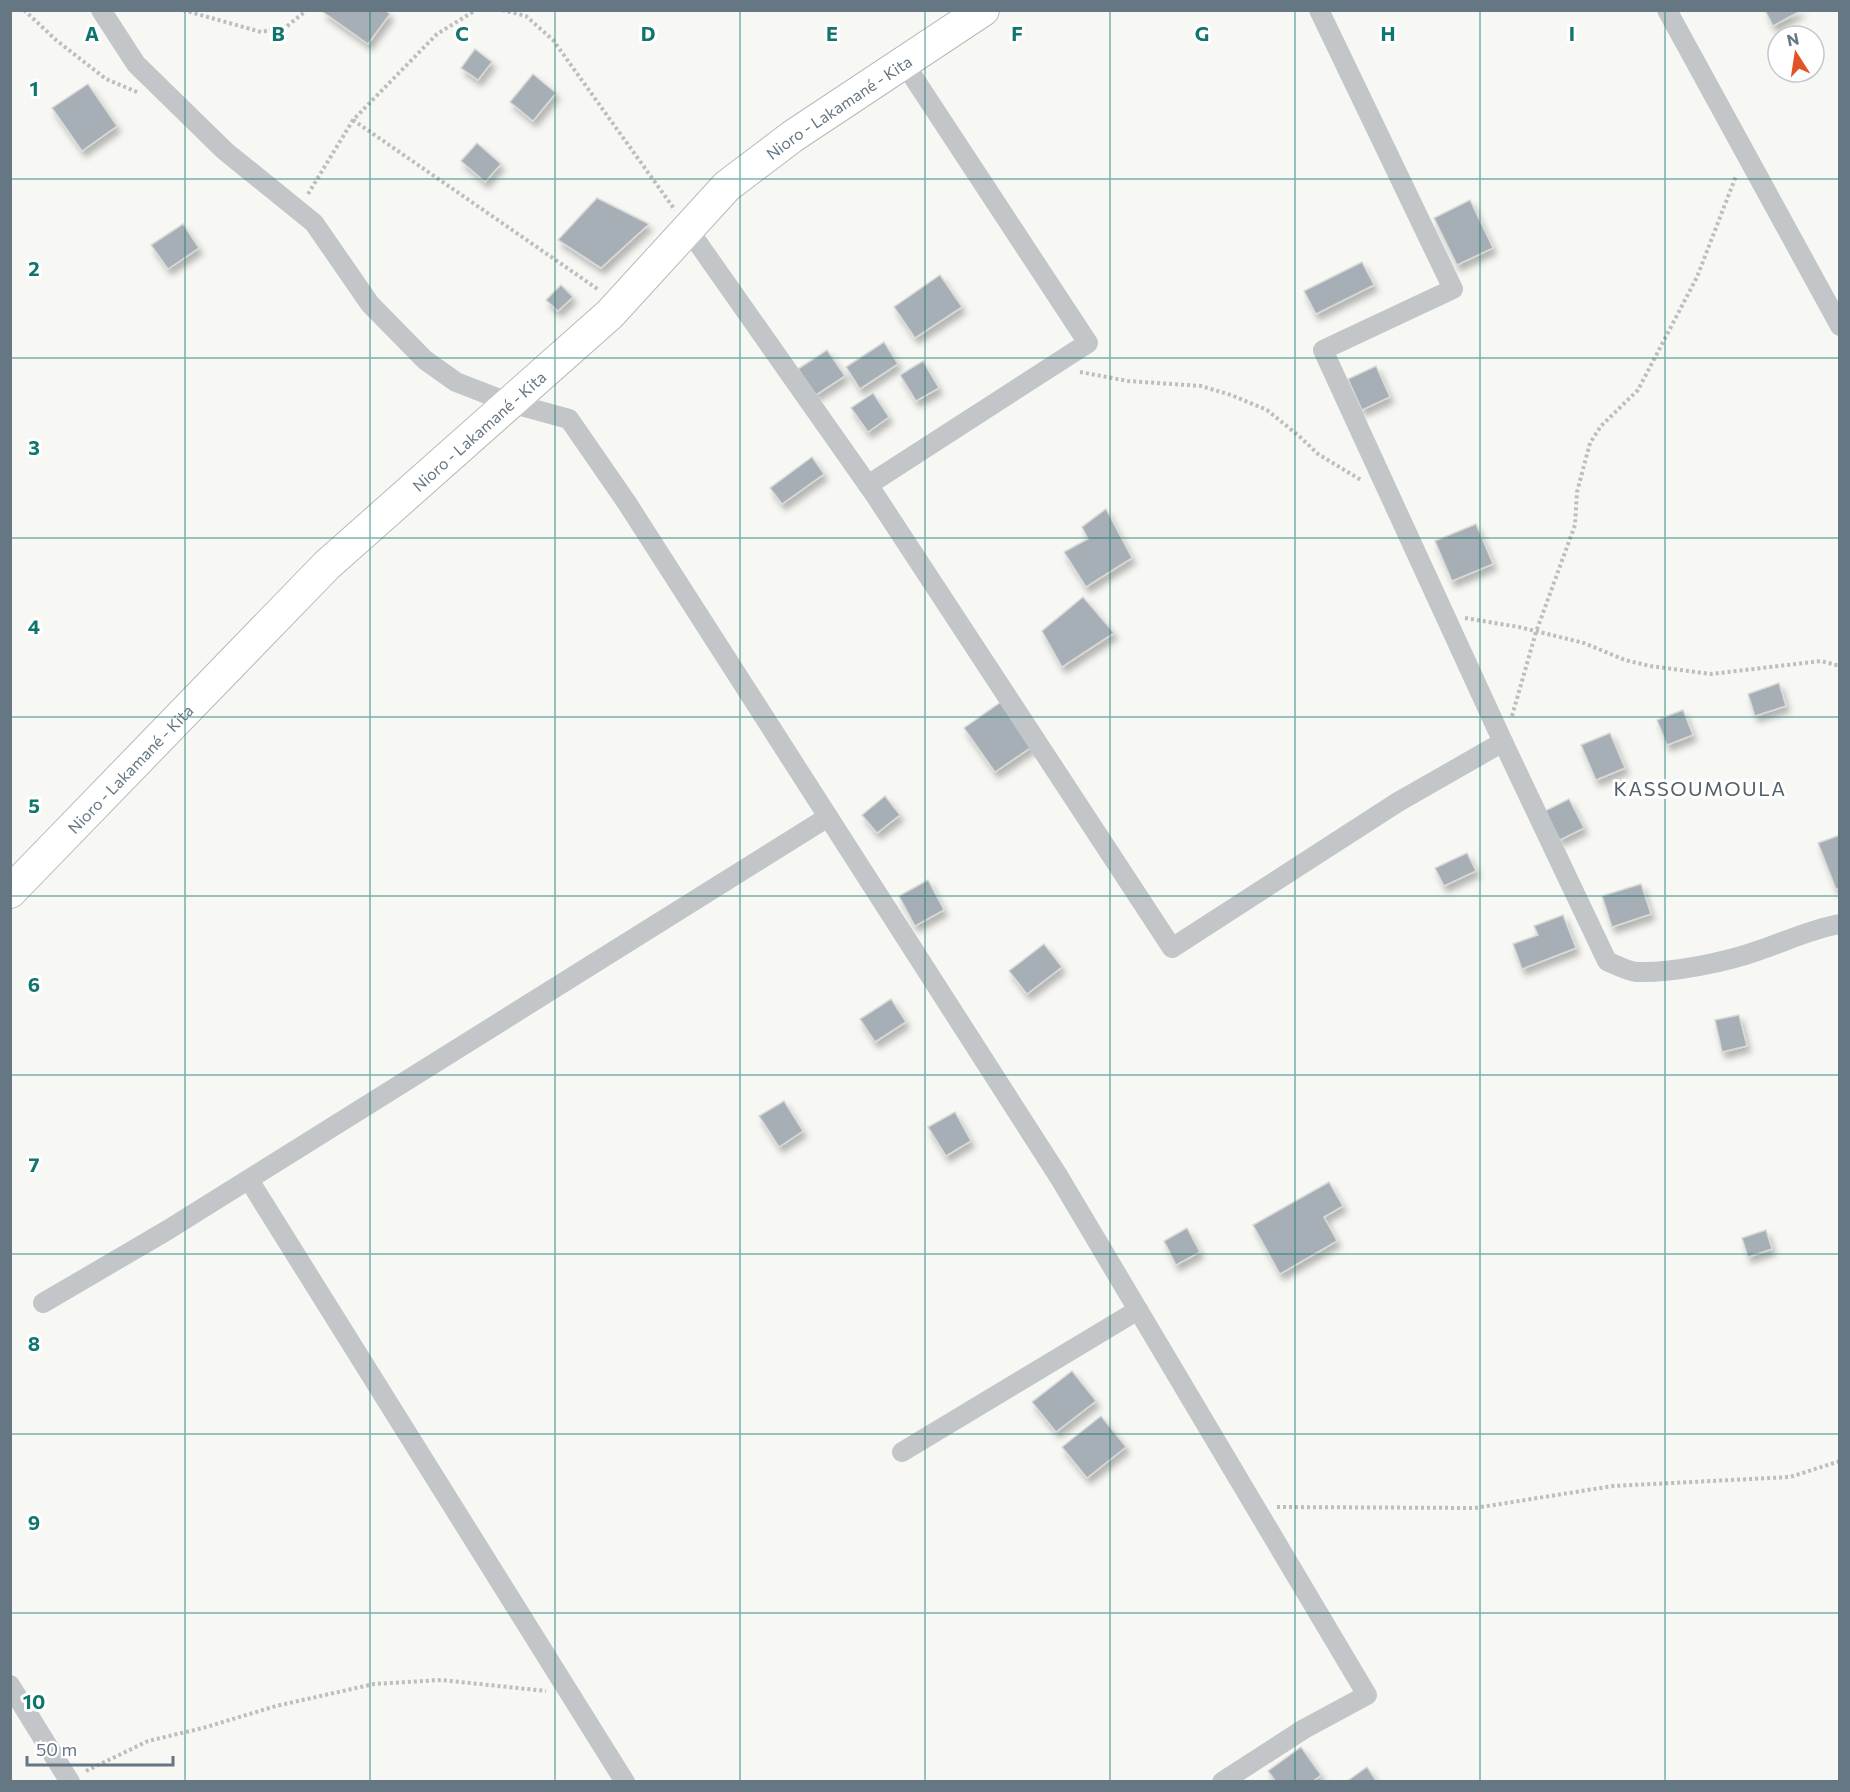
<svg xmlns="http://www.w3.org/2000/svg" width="1850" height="1792" viewBox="0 0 1850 1792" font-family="Commissioner,sans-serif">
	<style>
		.building { fill: #a6afb5; stroke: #d8d8d6; stroke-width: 1.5; filter: url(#shadow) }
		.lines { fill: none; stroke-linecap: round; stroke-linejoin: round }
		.primary-casing { stroke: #b5babd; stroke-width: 34 }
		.path { stroke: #bcbec0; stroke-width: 4; stroke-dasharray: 3 3; stroke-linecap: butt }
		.minor { stroke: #c2c6c9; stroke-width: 20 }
		.primary { stroke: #fff; stroke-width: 32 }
		.grid { fill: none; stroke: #0f766e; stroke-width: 1.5; stroke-opacity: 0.55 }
		.labels { text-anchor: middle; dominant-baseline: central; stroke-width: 6; stroke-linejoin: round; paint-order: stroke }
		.street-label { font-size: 16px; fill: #667784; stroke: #fff }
		.quarter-label { font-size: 20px; letter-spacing: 1.5px; fill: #546069; stroke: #fff }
		.grid-label { font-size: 20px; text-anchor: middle; font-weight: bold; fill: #0f766e; stroke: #fff; stroke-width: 6; stroke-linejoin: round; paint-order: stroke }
	</style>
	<defs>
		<filter id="shadow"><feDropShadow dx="3.5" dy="6" stdDeviation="3" flood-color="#0004"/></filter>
	</defs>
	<rect width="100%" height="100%" fill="#f7f7f4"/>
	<!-- building -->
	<g class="building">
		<polygon points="324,10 385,10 390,14 368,44 323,12"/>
		<polygon points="1765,10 1802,10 1773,26"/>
		<polygon points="475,49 492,62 478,80 461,68"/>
		<polygon points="533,74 556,93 533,121 510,102"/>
		<polygon points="88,84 117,126 82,151 52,108"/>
		<polygon points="477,143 501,164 485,182 461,161"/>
		<polygon points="597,198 649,224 601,268 558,240"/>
		<polygon points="1470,200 1493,248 1457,265 1434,218"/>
		<polygon points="183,224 199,248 168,269 151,245"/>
		<polygon points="1362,262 1374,285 1316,314 1304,291"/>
		<polygon points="940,275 962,307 915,338 894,307"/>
		<polygon points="561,285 573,297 558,311 546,300"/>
		<polygon points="884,342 898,364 860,389 846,367"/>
		<polygon points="827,350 845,376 816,395 798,369"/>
		<polygon points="923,361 939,388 916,401 900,375"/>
		<polygon points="1376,366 1390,397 1362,410 1348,379"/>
		<polygon points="873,393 889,417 868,432 851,408"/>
		<polygon points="812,457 824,474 782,504 770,488"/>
		<polygon points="1106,509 1132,558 1086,587 1064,552 1088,539 1082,527"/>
		<polygon points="1476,524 1493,564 1452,581 1435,541"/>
		<polygon points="1083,597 1114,633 1062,667 1042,631"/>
		<polygon points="1779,683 1786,706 1755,716 1748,694"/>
		<polygon points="1001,702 1033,746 995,772 964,728"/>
		<polygon points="1683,710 1693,735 1667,745 1657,720"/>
		<polygon points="1610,733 1625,768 1596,780 1581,745"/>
		<polygon points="885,796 900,815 877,833 862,815"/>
		<polygon points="1569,799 1584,828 1560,840 1545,811"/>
		<polygon points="1840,835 1840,888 1836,889 1818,843"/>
		<polygon points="1467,853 1476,871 1444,886 1435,868"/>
		<polygon points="928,880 944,910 915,926 899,896"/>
		<polygon points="1641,884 1651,914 1612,927 1602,896"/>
		<polygon points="1563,915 1576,948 1522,969 1513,944 1538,935 1534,926"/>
		<polygon points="1044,944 1062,967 1027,994 1009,971"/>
		<polygon points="891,999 906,1022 875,1042 860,1019"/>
		<polygon points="1739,1015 1747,1046 1722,1052 1715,1020"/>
		<polygon points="784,1101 803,1131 779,1147 759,1116"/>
		<polygon points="955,1112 971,1141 946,1156 928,1127"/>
		<polygon points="1329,1182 1343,1206 1324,1217 1337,1241 1280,1274 1253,1225"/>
		<polygon points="1187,1228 1200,1252 1176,1265 1164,1241"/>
		<polygon points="1766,1230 1772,1249 1748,1257 1742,1238"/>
		<polygon points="1072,1371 1096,1401 1056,1432 1032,1402"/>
		<polygon points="1101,1416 1126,1447 1087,1478 1062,1447"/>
		<polygon points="1301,1747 1321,1775 1312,1782 1276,1782 1268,1771"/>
		<polygon points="1367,1767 1377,1782 1346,1782"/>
	</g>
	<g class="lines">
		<!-- primary casing -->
		<g class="primary-casing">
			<g id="primary">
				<path id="s1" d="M10,892L327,565L610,314L727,186L793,136L983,10"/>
			</g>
		</g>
		<!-- path -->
		<g class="path">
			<polyline points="24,10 56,40 106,79 137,92"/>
			<polyline points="183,10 261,32 286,27 307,10"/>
			<polyline points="502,10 526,16 553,40 675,210"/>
			<polyline points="353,120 599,290"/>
			<polyline points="308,194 353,120 437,34 476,10"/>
			<polyline points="1080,372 1128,381 1201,386 1231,395 1267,410 1299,436 1318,454 1361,480"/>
			<polyline points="1465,618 1519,627 1584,643 1625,660 1650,666 1711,674 1821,661 1840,666"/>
			<polyline points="1512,716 1536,632 1575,525 1577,492 1590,443 1601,426 1638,390 1697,277 1736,176"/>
			<polyline points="1277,1507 1475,1508 1613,1486 1790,1477 1840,1461"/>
			<polyline points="86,1771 148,1741 203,1728 276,1706 374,1684 441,1680 546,1691"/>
		</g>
		<!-- minor -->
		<g class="minor">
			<polyline points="101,10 136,64 225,151 314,223 370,304 425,360 456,382 510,403 569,419 627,503 1059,1177 1367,1695 1304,1729 1222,1782"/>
			<polyline points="1667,10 1840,326"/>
			<polyline points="688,229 875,495 1172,948 1398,802 1503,742 1323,350 1453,289 1319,10"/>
			<polyline points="868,485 1088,343 904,63"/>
			<path d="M1503,742L1607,961C1616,965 1627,971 1637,972C1673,973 1727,962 1760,950C1787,941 1811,929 1840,924"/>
			<polyline points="249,1180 625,1782"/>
			<polyline points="43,1303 166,1231 828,817"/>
			<polyline points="902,1452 1138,1310"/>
			<polyline points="10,1685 70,1782"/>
		</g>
		<!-- primary -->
		<use href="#primary" class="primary"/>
	</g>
	<!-- grid -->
	<path class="grid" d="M185,10V1782M370,10V1782M555,10V1782M740,10V1782M925,10V1782M1110,10V1782M1295,10V1782M1480,10V1782M1665,10V1782M10,179H1840M10,358H1840M10,538H1840M10,717H1840M10,896H1840M10,1075H1840M10,1254H1840M10,1434H1840M10,1613H1840"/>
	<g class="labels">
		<!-- street labels -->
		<g class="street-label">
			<text stroke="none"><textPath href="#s1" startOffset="1144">Nioro - Lakamané - Kita</textPath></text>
			<text stroke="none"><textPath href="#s1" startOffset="658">Nioro - Lakamané - Kita</textPath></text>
			<text stroke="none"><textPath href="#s1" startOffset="172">Nioro - Lakamané - Kita</textPath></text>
		</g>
		<!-- quarter labels -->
		<g class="quarter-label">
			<text x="1700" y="788">KASSOUMOULA</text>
		</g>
	</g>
	<g class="grid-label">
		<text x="92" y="41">A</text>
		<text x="278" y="41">B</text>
		<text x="462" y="41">C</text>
		<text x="648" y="41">D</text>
		<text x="832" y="41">E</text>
		<text x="1017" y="41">F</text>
		<text x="1202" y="41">G</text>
		<text x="1388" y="41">H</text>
		<text x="1572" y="41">I</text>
		<text x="34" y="96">1</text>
		<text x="34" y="276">2</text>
		<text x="34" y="455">3</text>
		<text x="34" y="634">4</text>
		<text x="34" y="813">5</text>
		<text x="34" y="992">6</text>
		<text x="34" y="1172">7</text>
		<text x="34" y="1351">8</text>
		<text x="34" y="1530">9</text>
		<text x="34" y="1709">10</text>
	</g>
	<!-- border -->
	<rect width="1850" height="1792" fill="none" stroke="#667784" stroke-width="24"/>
	<!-- north arrow -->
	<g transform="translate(1796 54) rotate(348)"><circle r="28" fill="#ffffff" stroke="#c2c9ce" stroke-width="1.5"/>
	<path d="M0-4.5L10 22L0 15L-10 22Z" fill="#e15429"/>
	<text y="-9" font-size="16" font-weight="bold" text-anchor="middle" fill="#667784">N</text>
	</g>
	<!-- scale -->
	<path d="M27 1756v9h146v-9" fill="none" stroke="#667784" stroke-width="3"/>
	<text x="36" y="1756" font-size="18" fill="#667784" stroke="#ffffff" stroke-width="4.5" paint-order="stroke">50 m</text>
</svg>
